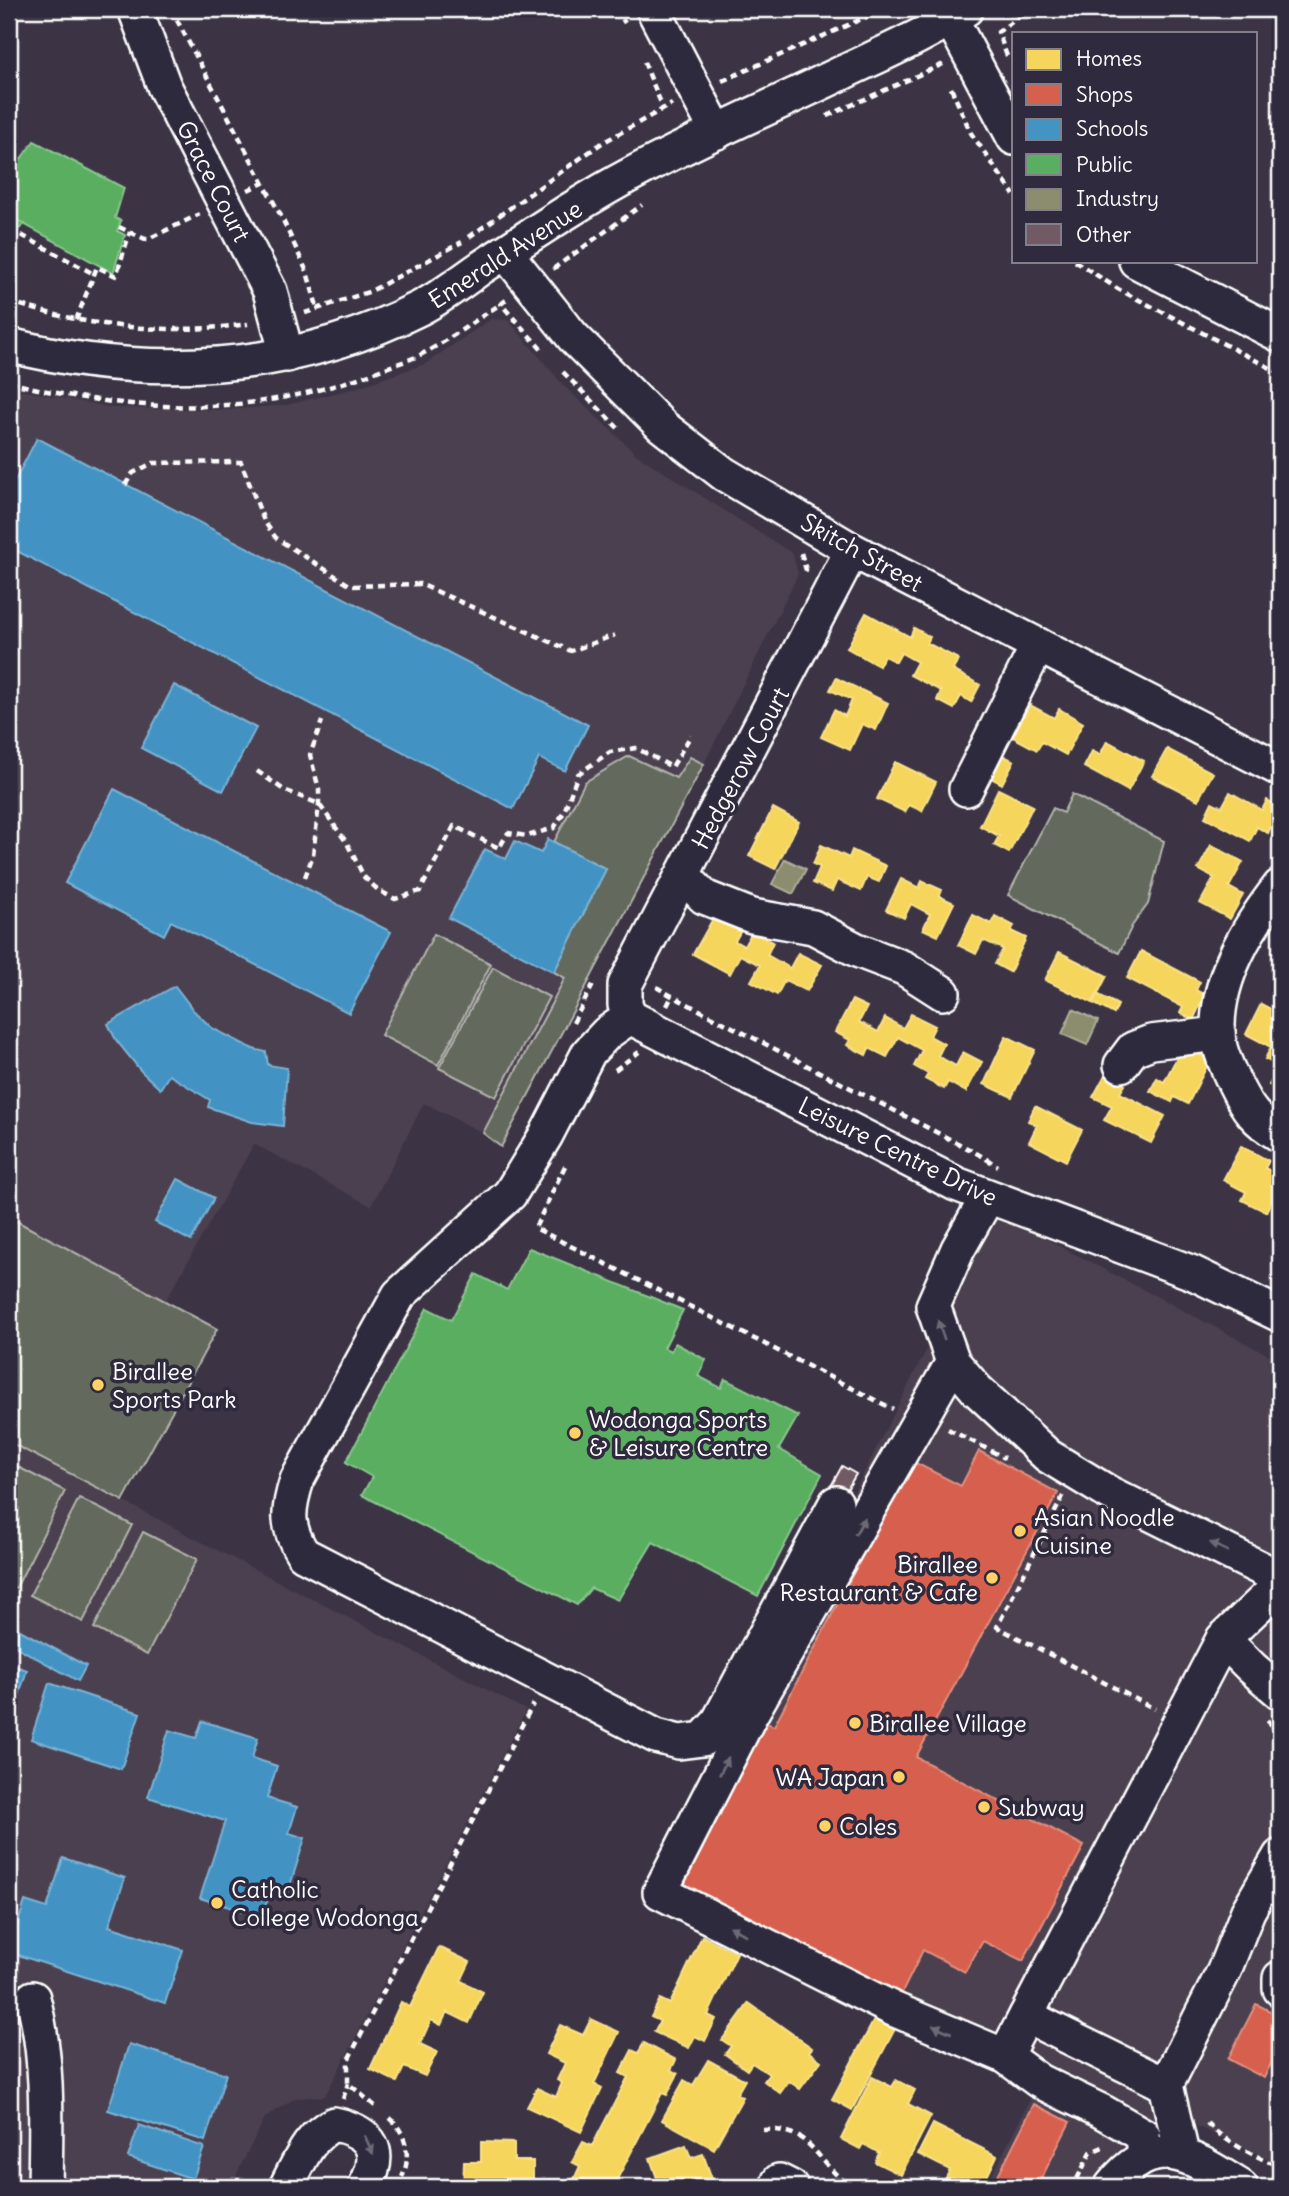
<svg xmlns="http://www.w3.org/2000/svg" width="1289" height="2196" viewBox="0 0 1289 2196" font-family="Delius,sans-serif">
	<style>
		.built { fill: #4c3f4f }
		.green { fill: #64695b; stroke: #b2b4ad; stroke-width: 2 }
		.homes { fill: #f6d55c; stroke: #f9e28d; stroke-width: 2 }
		.shops { fill: #d6604d; stroke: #e29082; stroke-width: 2 }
		.schools { fill: #4393c3; stroke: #7bb3d5; stroke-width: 2 }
		.public { fill: #5aae61; stroke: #8cc690; stroke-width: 2 }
		.industry { fill: #8c8c6e; stroke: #aeae9a; stroke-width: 2 }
		.building { fill: #725a65; stroke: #fff; stroke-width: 2 }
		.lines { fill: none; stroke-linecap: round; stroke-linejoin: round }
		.minor-casing { stroke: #fff; stroke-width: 38 }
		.path { stroke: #fff; stroke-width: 4.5; stroke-dasharray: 7 5; stroke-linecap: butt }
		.minor { stroke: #2f2a3d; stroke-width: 33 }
		.oneway { fill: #6d6a77 }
		.poi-dot { fill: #ffd166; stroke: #2f2a3d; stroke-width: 2.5 }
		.labels { text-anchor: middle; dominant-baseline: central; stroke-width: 7; stroke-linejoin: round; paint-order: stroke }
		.street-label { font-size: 24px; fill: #fff; stroke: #2f2a3d }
		.poi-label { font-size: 24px; fill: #fff; stroke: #2f2a3d; text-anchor: start }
	</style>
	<rect width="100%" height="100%" fill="#3c3445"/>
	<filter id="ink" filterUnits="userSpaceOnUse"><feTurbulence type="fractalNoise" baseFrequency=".0143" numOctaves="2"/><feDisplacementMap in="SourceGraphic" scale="14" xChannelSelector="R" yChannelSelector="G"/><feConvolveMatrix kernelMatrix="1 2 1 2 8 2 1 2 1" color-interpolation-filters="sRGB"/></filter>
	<g filter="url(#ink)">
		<!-- built -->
		<g class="built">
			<polygon points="491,319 508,320 563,385 637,455 793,554 798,574 704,764 501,1147 483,1133 424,1103 371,1206 254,1144 165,1302 9,1217 9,412 21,390 114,408 225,410 287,405 355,388 425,364"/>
			<polygon points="996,1213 1280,1361 1280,2164 1181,2119 1138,2123 1096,2187 986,2187 1034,2092 648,1897"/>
			<polygon points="9,1442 526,1710 325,2096 295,2098 265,2118 237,2173 235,2187 9,2187"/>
		</g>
		<!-- green -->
		<g class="green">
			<polygon points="629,756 676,778 690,757 704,764 501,1147 483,1133 565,978 554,972 606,869 554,842 585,782"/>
			<polygon points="1072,794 1164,841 1148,904 1132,926 1119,953 1008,895 1053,808 1063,813"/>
			<polygon points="434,934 491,964 438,1065 381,1035"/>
			<polygon points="493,967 549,997 496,1097 439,1068"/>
			<polygon points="9,1217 217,1329 123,1501 9,1442"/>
			<polygon points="12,1464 65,1491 16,1588 9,1584 9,1470"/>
			<polygon points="79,1498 132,1525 83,1622 30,1595"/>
			<polygon points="143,1532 197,1559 147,1655 94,1628"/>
		</g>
		<!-- homes -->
		<g class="homes">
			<polygon points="866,613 910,637 914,628 930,637 927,643 958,659 953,670 980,685 971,702 961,696 954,709 937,700 941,691 910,675 917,662 901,653 896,662 884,656 879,666 847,648"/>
			<polygon points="836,678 888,703 876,730 862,724 850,750 821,737 834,710 845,716 852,700 830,690"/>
			<polygon points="1030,705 1054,718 1059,709 1083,723 1066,755 1042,742 1037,750 1013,737"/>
			<polygon points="1107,741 1144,761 1128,791 1084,767 1092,751 1100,755"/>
			<polygon points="1167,749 1213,773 1198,800 1152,776"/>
			<polygon points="994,751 1014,761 1002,784 982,773"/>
			<polygon points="895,762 936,782 922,811 909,805 905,812 877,799"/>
			<polygon points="998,789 1033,806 1009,853 994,845 999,836 980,826"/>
			<polygon points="1230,792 1262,810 1267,800 1280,807 1268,833 1257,827 1250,841 1205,817 1212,802 1222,807"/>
			<polygon points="773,808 799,822 775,869 749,856"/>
			<polygon points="821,845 849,858 852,850 886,866 879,882 867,877 861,891 837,880 832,891 813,883 820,867 813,864"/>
			<polygon points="1211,845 1243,862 1229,887 1243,895 1230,919 1200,903 1214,878 1198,869"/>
			<polygon points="901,879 919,888 922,881 942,890 939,896 954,903 938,936 923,929 930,914 911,904 904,918 886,910"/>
			<polygon points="715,915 742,929 735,941 744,946 752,932 773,942 767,955 790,968 798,953 822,965 807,991 785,980 777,995 751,981 760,965 740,955 730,974 693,954"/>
			<polygon points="973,915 991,924 995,916 1014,926 1011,931 1026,938 1010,972 995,964 1003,949 983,940 976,954 958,945"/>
			<polygon points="1141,951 1200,982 1196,990 1205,995 1193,1020 1180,1013 1183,1007 1127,978"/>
			<polygon points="1059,952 1107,976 1093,1003 1045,980"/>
			<polygon points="1097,994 1118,1005 1114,1014 1093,1003"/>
			<polygon points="852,1000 867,1007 859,1022 878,1032 885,1018 903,1028 911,1014 935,1026 930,1036 944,1044 938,1056 956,1066 963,1052 982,1062 966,1092 948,1082 944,1089 925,1079 928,1074 914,1066 922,1050 898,1037 887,1057 869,1048 866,1055 847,1045 850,1040 835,1032"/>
			<polygon points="1261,1004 1280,1014 1280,1091 1269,1085 1279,1066 1265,1059 1271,1047 1246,1034"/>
			<polygon points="1006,1036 1035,1050 1012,1097 984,1084"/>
			<polygon points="1183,1046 1210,1060 1188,1104 1174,1097 1172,1102 1150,1091 1157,1078 1164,1082"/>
			<polygon points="1105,1075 1125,1085 1120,1093 1165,1116 1151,1143 1104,1120 1112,1106 1093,1097"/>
			<polygon points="1035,1106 1082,1130 1066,1161 1029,1142 1037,1125 1028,1121"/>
			<polygon points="1241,1146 1269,1161 1265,1168 1280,1176 1280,1200 1274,1196 1266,1212 1242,1200 1246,1192 1223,1180"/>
			<polygon points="702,1936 737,1953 708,2015 716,2019 705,2041 695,2036 689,2048 654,2032 660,2021 651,2017 660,1999 670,2004"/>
			<polygon points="439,1947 470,1962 461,1981 483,1992 469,2023 447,2012 441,2025 431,2020 420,2044 437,2052 425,2076 404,2067 397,2082 370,2069 401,2002 410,2007"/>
			<polygon points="749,2003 812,2048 809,2052 821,2061 800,2089 789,2081 780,2093 764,2081 769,2074 752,2063 747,2070 725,2054 731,2046 722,2040"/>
			<polygon points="875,2018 895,2029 852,2110 832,2099"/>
			<polygon points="591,2019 619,2032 594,2084 602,2088 581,2132 527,2107 537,2088 556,2097 562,2083 557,2080 565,2063 546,2054 560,2025 583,2035"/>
			<polygon points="644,2043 676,2060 671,2070 678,2074 667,2095 662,2093 613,2187 590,2187 574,2179 580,2166 572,2162 583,2142 592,2146 628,2077 620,2073 632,2050 638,2053"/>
			<polygon points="708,2060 745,2080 737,2094 743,2097 714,2149 662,2120 684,2080 693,2085"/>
			<polygon points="872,2077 892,2087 896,2080 915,2090 908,2104 931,2116 901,2175 875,2162 879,2153 863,2144 860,2149 841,2139"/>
			<polygon points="933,2124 997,2156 983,2185 980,2181 977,2187 941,2187 950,2170 918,2154"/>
			<polygon points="481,2142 514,2143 514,2161 533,2161 533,2187 463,2187 464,2162 481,2162"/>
			<polygon points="686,2145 691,2158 703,2154 715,2187 660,2187 650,2158"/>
		</g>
		<!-- shops -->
		<g class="shops">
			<polygon points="979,1451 1058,1493 916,1757 1084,1846 1023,1961 983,1941 965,1972 923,1950 901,1995 679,1881 761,1721 774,1726 912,1461 961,1486"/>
			<polygon points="1256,2004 1280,2016 1280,2045 1264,2078 1228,2059"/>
			<polygon points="1034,2104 1070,2122 1037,2187 992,2187"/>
		</g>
		<!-- schools -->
		<g class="schools">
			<polygon points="37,438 588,725 565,771 539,758 513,809 9,547 9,492"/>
			<polygon points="174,685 256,728 223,791 141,748"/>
			<polygon points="114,789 391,932 349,1013 171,921 164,935 65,883"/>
			<polygon points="548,839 606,869 554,972 449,918 485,849 506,859 515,841 541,853"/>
			<polygon points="175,986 194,1011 212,1028 253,1049 266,1052 268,1065 287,1068 283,1126 252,1122 208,1107 210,1100 169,1075 160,1089 141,1071 116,1040 108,1024"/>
			<polygon points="178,1179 214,1198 191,1241 155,1222"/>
			<polygon points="9,1624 86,1666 78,1681 9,1643"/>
			<polygon points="9,1664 27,1670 9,1727"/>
			<polygon points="49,1683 140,1713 121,1769 31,1739"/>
			<polygon points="202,1721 258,1738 252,1758 277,1766 267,1798 297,1807 289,1833 305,1838 287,1895 271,1889 262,1917 200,1898 225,1821 148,1797 169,1730 196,1738"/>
			<polygon points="63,1858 125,1878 109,1926 183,1950 165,2003 9,1952 25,1901 47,1908"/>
			<polygon points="129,2044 226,2074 205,2141 108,2110"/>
			<polygon points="139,2125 204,2147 193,2179 128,2157"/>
		</g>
		<!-- public -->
		<g class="public">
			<polygon points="34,141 124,188 115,218 121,221 117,231 125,235 113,273 9,216 9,175"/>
			<polygon points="9,216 25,224 9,237"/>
			<polygon points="529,1248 683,1310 664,1348 671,1351 675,1343 706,1360 698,1376 721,1388 725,1379 798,1416 779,1449 822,1474 758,1596 653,1542 618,1600 591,1588 577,1605 362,1495 372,1477 346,1462 427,1308 451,1320 476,1274 507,1290"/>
		</g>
		<!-- industry -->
		<g class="industry">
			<polygon points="785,859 806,869 793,894 772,884"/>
			<polygon points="1073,1009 1098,1021 1087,1045 1062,1034"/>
		</g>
		<!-- building -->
		<polygon class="building" points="842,1466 856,1474 845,1493 831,1486"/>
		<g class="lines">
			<!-- minor casing -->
			<g class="minor-casing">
				<g id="minor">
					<polyline points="135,9 164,86 270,291 287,355"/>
					<polyline points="653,9 717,132"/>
					<polyline points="951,19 1014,138"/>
					<polyline points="505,252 573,337 662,426 724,474 852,550 1280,769"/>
					<polyline points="1136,261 1280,335"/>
					<path d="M9,345C147,380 291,373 420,308C442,297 462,281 482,267C530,236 579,202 630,175C700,137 773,106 844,72C886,52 928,34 966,9"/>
					<polyline points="852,550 625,985 625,1005 630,1017 956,1184 1193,1273 1280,1315"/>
					<polyline points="966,789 1038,645"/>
					<polyline points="684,876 704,897 752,916 813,927 857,950 904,968 943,993"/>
					<path d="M1280,886C1248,927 1216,978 1218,1033C1218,1049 1228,1070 1235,1084C1247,1109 1256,1121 1280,1135"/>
					<path d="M630,1017L607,1033L589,1052L546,1135L510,1194L399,1295L297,1480C287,1511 286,1527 303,1554L656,1736L679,1742L703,1739L717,1724L836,1503"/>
					<polyline points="1121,1065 1133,1049 1151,1042 1218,1034"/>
					<polyline points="987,1198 958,1249 933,1306 953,1362 977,1390 1048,1456 1109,1493 1280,1578"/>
					<polyline points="953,1362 751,1714 660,1892 893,2009 1005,2056 1039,2081 1103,2112 1143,2135 1145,2157"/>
					<polyline points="1223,1639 1252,1668 1280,1692"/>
					<polyline points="1280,1978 1280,1989"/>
					<path d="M33,1998C49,2060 46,2124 45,2187"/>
					<polyline points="1026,2016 1166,2085"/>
					<polyline points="1005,2056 1223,1639 1280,1585"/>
					<polyline points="1182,2154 1166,2085 1224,1971 1248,1911 1280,1856"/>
					<polyline points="779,2181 791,2187"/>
					<path d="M286,2187C299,2163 308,2136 334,2124C372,2132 384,2151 365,2187"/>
					<path d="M1111,2187C1155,2130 1190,2155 1241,2187"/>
				</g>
			</g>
			<!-- path -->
			<g class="path">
				<polyline points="171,9 281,216 307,272 318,310"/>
				<polyline points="616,9 625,23"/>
				<polyline points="1007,56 998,32 1030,9"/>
				<polyline points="644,62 663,108"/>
				<polyline points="722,81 884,9"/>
				<polyline points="951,88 971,133 1014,195"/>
				<polyline points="827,116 941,65 942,67"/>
				<polyline points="248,190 263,183"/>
				<polyline points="15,219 10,229 94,274"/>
				<polyline points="119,227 145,239 148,239 200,214"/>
				<polyline points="469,237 602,143 672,104"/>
				<polyline points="1075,261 1118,289 1280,373"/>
				<polyline points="553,269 642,205"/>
				<polyline points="506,300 501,304 542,350"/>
				<path d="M9,301C87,328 166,335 248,324"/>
				<polyline points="305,313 371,291 462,242"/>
				<polyline points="76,320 97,267 116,276 130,232"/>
				<polyline points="563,372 618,428"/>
				<path d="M9,382C136,415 257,418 380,370C393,365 408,361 420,355C448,341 475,320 501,304"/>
				<polyline points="125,485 133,473 153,463 241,462 264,521 276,538 351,586 420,584 571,651 615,635"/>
				<polyline points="801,553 806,570 803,575"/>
				<polyline points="257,771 284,790 319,804 347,843 364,877 378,890 395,899 420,891 454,826 499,848 508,833 527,836 554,828 564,812 578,774 610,752 636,748 672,767 691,735"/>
				<polyline points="305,877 313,855 319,804 319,789 310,755 322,721"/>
				<polyline points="659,986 658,988 672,996 973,1151 998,1166"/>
				<polyline points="667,1006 672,996"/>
				<polyline points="573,1023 595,981"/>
				<polyline points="615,1070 639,1052"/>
				<polyline points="565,1166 535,1228 893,1409"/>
				<polyline points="948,1429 1005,1458"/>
				<polyline points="1063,1496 997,1627 1155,1709"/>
				<polyline points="1267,1720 1280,1734"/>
				<polyline points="343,2099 348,2083"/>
				<polyline points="375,2106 348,2083 348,2060 533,1704"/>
				<path d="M390,2118C406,2132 412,2158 402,2177"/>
				<path d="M1207,2123C1226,2143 1254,2155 1280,2167"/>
				<path d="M763,2130C817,2127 814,2166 854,2187"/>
				<polyline points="1077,2179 1091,2152 1103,2147"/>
			</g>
			<!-- minor -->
			<use href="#minor" class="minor"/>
		</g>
		<!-- one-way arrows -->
		<defs><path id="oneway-solid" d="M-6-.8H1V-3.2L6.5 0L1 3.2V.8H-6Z" transform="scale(1.75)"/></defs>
		<g class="oneway">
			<use href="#oneway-solid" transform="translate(941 1330) rotate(-109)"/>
			<use href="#oneway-solid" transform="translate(860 1526) rotate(-60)"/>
			<use href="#oneway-solid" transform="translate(1219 1547) rotate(-154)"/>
			<use href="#oneway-solid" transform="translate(724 1766) rotate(-63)"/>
			<use href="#oneway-solid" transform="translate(738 1931) rotate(-153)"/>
			<use href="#oneway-solid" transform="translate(942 2029) rotate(-157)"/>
			<use href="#oneway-solid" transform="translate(369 2145) rotate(65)"/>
		</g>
	</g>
	<!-- markers -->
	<g class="poi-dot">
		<circle cx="98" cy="1385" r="7"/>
		<circle cx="575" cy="1433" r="7"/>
		<circle cx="1020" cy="1531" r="7"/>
		<circle cx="992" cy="1578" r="7"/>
		<circle cx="855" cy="1723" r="7"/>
		<circle cx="899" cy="1777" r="7"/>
		<circle cx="984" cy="1807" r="7"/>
		<circle cx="825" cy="1826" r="7"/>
		<circle cx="217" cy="1903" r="7"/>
	</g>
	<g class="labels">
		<!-- street labels -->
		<g class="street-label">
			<text transform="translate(214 181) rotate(63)">Grace Court</text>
			<text transform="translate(505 254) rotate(-33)">Emerald Avenue</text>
			<text transform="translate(862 552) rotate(29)">Skitch Street</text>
			<text transform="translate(740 768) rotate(-62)">Hedgerow Court</text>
			<text transform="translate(898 1151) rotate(26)">Leisure Centre Drive</text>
		</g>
		<!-- poi labels -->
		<g class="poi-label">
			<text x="112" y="1371">Birallee<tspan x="112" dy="28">Sports Park</tspan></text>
			<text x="589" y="1419">Wodonga Sports<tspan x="589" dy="28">&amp; Leisure Centre</tspan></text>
			<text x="1034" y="1517">Asian Noodle<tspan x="1034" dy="28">Cuisine</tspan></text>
			<text x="978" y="1564" text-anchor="end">Birallee<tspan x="978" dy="28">Restaurant &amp; Cafe</tspan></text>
			<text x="869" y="1723">Birallee Village</text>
			<text x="885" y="1777" text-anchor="end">WA Japan</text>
			<text x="998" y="1807">Subway</text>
			<text x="839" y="1826">Coles</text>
			<text x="231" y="1889">Catholic<tspan x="231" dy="28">College Wodonga</tspan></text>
		</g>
	</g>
	<!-- margin -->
	<rect width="1289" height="2196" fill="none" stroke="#2f2a3d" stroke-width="35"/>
	<rect x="18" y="18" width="1254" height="2161" fill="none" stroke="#fff" stroke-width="2.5" filter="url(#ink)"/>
	<!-- legend -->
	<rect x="1012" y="32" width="245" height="231" fill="#2f2a3d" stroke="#827f8b" stroke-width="2"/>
	<rect x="1026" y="49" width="35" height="21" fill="#f6d55c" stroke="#827f8b" stroke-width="2"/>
	<text x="1076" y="66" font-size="21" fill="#ffffff">Homes</text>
	<rect x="1026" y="84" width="35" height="21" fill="#d6604d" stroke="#827f8b" stroke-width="2"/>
	<text x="1076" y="102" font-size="21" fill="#ffffff">Shops</text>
	<rect x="1026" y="119" width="35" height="21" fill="#4393c3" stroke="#827f8b" stroke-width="2"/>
	<text x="1076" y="136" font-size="21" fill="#ffffff">Schools</text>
	<rect x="1026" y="154" width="35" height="21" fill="#5aae61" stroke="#827f8b" stroke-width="2"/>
	<text x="1076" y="172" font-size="21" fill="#ffffff">Public</text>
	<rect x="1026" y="189" width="35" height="21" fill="#8c8c6e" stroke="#827f8b" stroke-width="2"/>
	<text x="1076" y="206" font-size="21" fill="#ffffff">Industry</text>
	<rect x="1026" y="224" width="35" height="21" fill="#725a65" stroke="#827f8b" stroke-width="2"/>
	<text x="1076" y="242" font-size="21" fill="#ffffff">Other</text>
</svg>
